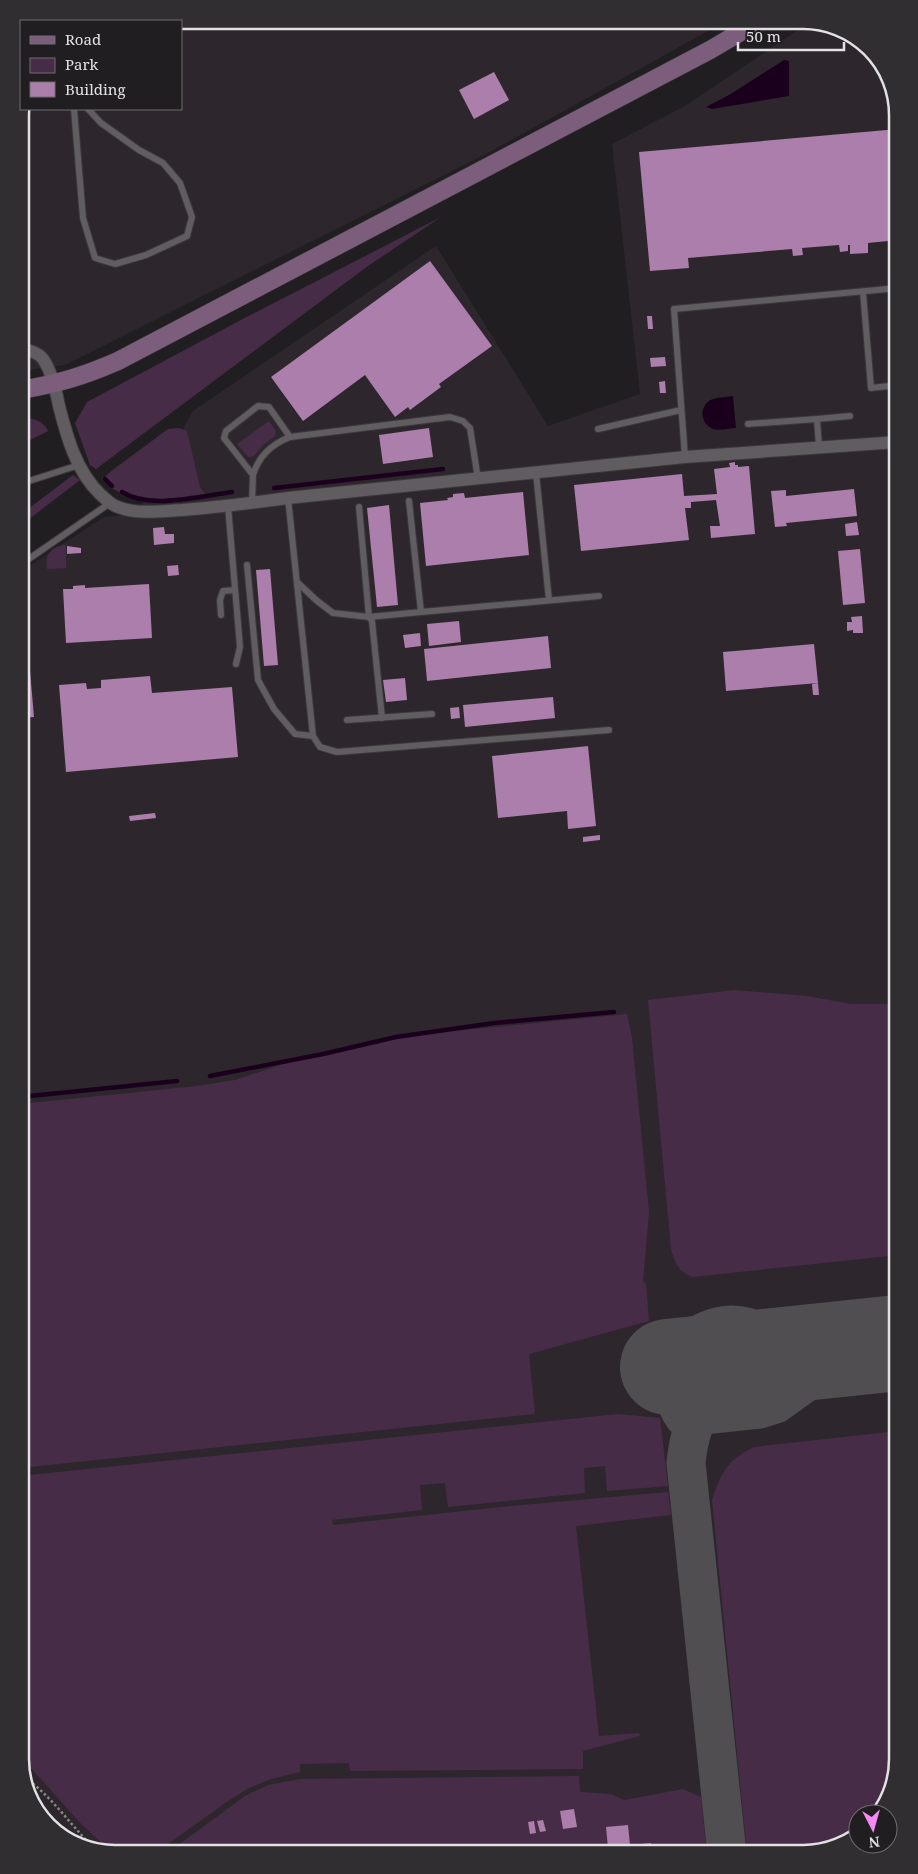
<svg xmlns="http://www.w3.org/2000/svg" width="918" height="1874" viewBox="0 0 918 1874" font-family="'Noto Serif',serif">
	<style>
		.built { fill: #2e262d }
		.green { fill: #472c47 }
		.water { fill: #1b001d }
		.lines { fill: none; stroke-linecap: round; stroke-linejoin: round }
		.stream { stroke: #1b001d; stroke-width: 4.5 }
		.taxiway { stroke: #504e50; stroke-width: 39 }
		.runway { stroke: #504e50; stroke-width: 96 }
		.building { fill: #ac7eab }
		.service-casing { stroke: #3b383b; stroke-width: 8 }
		.minor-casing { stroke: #3b383b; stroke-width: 14 }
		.secondary-casing { stroke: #3b383b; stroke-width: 19 }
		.path { stroke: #888688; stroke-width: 2.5; stroke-dasharray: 2.5 2.5; stroke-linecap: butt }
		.service { stroke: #605c60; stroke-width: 6 }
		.minor { stroke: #605c60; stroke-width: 12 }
		.secondary { stroke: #7c5e7c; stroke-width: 18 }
		.rim { fill: none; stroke: #e3e1e3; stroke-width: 2.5 }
	</style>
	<rect width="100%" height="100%" fill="#211e21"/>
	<!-- built -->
	<g class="built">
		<polygon points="115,20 728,20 486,154 65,365 20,371 21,107 21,109 181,109 181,21 108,21"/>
		<polygon points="811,21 861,39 891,79 898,115 898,1759 882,1812 880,1814 858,1814 858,1832 839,1847 803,1854 109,1854 62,1836 62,1826 26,1792 20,1759 20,572 104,517 137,514 193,411 436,246 548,426 640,394 612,144 685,106"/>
	</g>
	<!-- green -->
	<g class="green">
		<polygon points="441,217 368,266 96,469 90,465 75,423 87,402 241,320"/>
		<path d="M20,418C32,418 42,419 48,431L20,445Z"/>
		<polygon points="269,421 276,431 275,436 263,445 254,456 248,457 237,444"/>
		<path d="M179,428L187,431L200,487L205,494C170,498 129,509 102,479L114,469L168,429Z"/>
		<polygon points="73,475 80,480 20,526 20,515"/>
		<path d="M66,545V568L47,569C45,554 51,546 66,545Z"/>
		<path d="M734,990L807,996L851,1004H898V1255L693,1277C678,1272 675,1263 671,1249L648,1000Z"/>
		<polygon points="627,1014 632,1038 649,1212 643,1282 646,1283 649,1321 529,1354 535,1414 20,1468 20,1104 197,1086 235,1080 292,1061 375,1042 424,1034"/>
		<polygon points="618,1414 660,1418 668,1486 607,1491 605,1466 584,1468 585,1493 448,1507 445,1483 420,1485 422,1510 332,1520 333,1525 501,1507 668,1492 671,1515 576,1526 599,1736 639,1733 640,1736 583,1751 583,1769 350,1771 349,1763 300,1764 300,1772 271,1779 249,1788 228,1801 154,1854 114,1854 82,1825 32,1769 22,1770 20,1759 20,1476"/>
		<path d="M898,1431V1759L882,1812L880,1814H858V1832L839,1847L803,1854H747L712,1500C721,1473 727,1460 754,1447Z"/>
		<polygon points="579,1776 580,1792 611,1794 624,1800 683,1789 701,1797 707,1854 166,1854 245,1796 268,1785 299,1779"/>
	</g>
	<!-- water -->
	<g class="water">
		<polygon points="784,60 789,61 789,96 712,109 706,107 729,95"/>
		<path d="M733,396L736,428C730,428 719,431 713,429C699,423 699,404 713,399C719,397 727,397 733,396Z"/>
	</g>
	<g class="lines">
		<!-- stream -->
		<g class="stream">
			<polyline points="105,479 112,486"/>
			<polyline points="274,488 443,469"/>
			<path d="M122,492C150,510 201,496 232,492"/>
			<polyline points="210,1076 323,1054 396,1037 494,1023 614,1012"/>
			<polyline points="20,1097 177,1081"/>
		</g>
		<!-- taxiway -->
		<g class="taxiway">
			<path d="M810,1349C798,1349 788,1349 777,1343C767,1338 757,1329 746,1327C718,1319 684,1336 676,1366C672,1383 673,1402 684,1417L760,1409L776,1404L837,1360L851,1352"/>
			<path d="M727,1854L686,1463C691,1409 717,1373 770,1359L898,1345"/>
		</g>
		<!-- runway -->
		<polyline class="runway" points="668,1367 898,1343"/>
	</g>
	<!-- building -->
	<g class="building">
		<polygon points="494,72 509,100 474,119 459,90"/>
		<polygon points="898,129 898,240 868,243 868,253 850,254 850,245 848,245 848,251 840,252 839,245 802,248 803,255 793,256 792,249 688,258 689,268 650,271 639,152"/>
		<polygon points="430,261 492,346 439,384 441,387 410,410 408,407 395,417 365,375 303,421 271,377"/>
		<polygon points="647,316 652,316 653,329 648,329"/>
		<polygon points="665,357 666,366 651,367 650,358"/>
		<polygon points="665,381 666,393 660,393 659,382"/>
		<polygon points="429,428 433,457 383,464 379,435"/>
		<polygon points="735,462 735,465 738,465 738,467 749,466 755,534 711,538 710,526 720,526 716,500 691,502 691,508 685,508 689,540 581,551 574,485 682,474 684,496 717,494 714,469 730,467 729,463"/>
		<polygon points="854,489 857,516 786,523 787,526 775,527 771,491 786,490 786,496"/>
		<polygon points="523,492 529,555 426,566 420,503 448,500 447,498 453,497 453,494 464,493 465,498"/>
		<polygon points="389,505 398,605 377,607 367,508"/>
		<polygon points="857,522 859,535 846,536 845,524"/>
		<polygon points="164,527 165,534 174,534 174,543 154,545 153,528"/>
		<polygon points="67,546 81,548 81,553 67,554"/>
		<polygon points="860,549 865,603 843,605 838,551"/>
		<polygon points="178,565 179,575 168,576 167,566"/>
		<polygon points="270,569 278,665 264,666 256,570"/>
		<polygon points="149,584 152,638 66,643 63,589 73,589 73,586 85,585 85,588"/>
		<polygon points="862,616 863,633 853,633 853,630 847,631 847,622 852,622 851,617"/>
		<polygon points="459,621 461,642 429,646 427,624"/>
		<polygon points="420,633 421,646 405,648 403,635"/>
		<polygon points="548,636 551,668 427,681 424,649"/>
		<polygon points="814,644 818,683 726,691 723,652"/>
		<polygon points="20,671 30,671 34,717 20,718"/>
		<polygon points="150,676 152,693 232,687 238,757 66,772 59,685 86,683 87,689 101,688 101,680"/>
		<polygon points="405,678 407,700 386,702 383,680"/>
		<polygon points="818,683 819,695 813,695 812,684"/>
		<polygon points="553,697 555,718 465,727 463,705"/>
		<polygon points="459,707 460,718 451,719 450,708"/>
		<polygon points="588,746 596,826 568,829 567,811 498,818 492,756"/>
		<polygon points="155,813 156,818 130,821 129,816"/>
		<polygon points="600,835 600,840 583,842 583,837"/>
		<polygon points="574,1809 577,1827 563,1829 560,1811"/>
		<polygon points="543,1820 546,1831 540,1832 537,1821"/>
		<polygon points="534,1821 536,1833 530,1834 528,1822"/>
		<polygon points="628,1825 630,1845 651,1843 652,1854 602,1854 601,1848 608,1848 606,1827"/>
	</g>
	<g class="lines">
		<!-- service casing -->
		<g class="service-casing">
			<g id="service">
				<polyline points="74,109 83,218 95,258 115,264 146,255 187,236 192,217 180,183 163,163 139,150 101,123 88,109"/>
				<polyline points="863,292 871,388 898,385"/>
				<polyline points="817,419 850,416"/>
				<polyline points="748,424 817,419 819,447"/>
				<polyline points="598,429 681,410"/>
				<polyline points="290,437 450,417 463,421 470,428 478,479"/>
				<polyline points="685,457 674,309 898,288"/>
				<polyline points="536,473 549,600"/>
				<polyline points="20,486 29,481 79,465"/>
				<polyline points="288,498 313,736 320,747 337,752 609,730"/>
				<polyline points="409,501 421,612 599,596"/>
				<path d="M252,503L253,475L224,438L226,431L258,406L269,407L290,437C272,444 259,455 253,475"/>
				<polyline points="228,506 240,647 236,664"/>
				<polyline points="359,507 369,617 421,612"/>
				<polyline points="20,565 110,503"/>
				<polyline points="247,565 258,680 274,709 295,734 313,736"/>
				<polyline points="297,582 316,600 333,613 369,617 372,621 382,718"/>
				<polyline points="221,615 220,600 223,591 235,590"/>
				<polyline points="347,720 432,714"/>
			</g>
		</g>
		<!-- minor casing -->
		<g class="minor-casing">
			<path id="minor" d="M20,349C27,349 39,353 43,359C52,372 56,390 59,406C67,437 76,471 100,494C106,499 111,505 118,507C138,515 162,511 182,510C218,507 252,503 288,498L685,457L898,442"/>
		</g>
		<!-- secondary casing -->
		<g class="secondary-casing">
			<path id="secondary" d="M20,390C57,384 84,376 118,361L710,50L761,20"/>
		</g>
		<!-- path -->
		<path class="path" d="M24,1781L28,1780C54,1799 71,1826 95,1849"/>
		<!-- service -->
		<use href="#service" class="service"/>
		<!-- minor -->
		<use href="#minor" class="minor"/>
		<!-- secondary -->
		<use href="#secondary" class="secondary"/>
	</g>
	<!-- crop -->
	<path d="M0 0H918V1874H0ZM115 29H803A86 86 0 0 1 889 115V1759A86 86 0 0 1 803 1845H115A86 86 0 0 1 29 1759V115A86 86 0 0 1 115 29Z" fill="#312e31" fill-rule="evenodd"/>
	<path class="rim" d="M115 29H803A86 86 0 0 1 889 115V1759A86 86 0 0 1 803 1845H115A86 86 0 0 1 29 1759V115A86 86 0 0 1 115 29Z"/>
	<!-- legend -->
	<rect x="20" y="20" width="162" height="90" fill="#211e21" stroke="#6f6c6f"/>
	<rect x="30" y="36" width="25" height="8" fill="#7c5e7c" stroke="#6f6c6f"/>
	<text x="65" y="45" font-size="15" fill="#e3e1e3">Road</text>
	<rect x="30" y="58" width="25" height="15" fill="#472c47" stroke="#6f6c6f"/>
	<text x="65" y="70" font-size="15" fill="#e3e1e3">Park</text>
	<rect x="30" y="82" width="25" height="15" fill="#ac7eab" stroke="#6f6c6f"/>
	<text x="65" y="95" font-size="15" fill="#e3e1e3">Building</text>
	<!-- north arrow -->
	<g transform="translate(873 1829) rotate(174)"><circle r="24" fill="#211e21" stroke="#6f6c6f"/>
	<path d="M0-4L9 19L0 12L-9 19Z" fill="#f28af2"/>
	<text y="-8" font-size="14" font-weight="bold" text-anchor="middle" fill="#e3e1e3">N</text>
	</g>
	<!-- scale -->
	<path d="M738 42v8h106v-8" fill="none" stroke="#e3e1e3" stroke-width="2.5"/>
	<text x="746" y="42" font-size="15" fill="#e3e1e3" stroke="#211e21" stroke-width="4" paint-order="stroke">50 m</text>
</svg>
